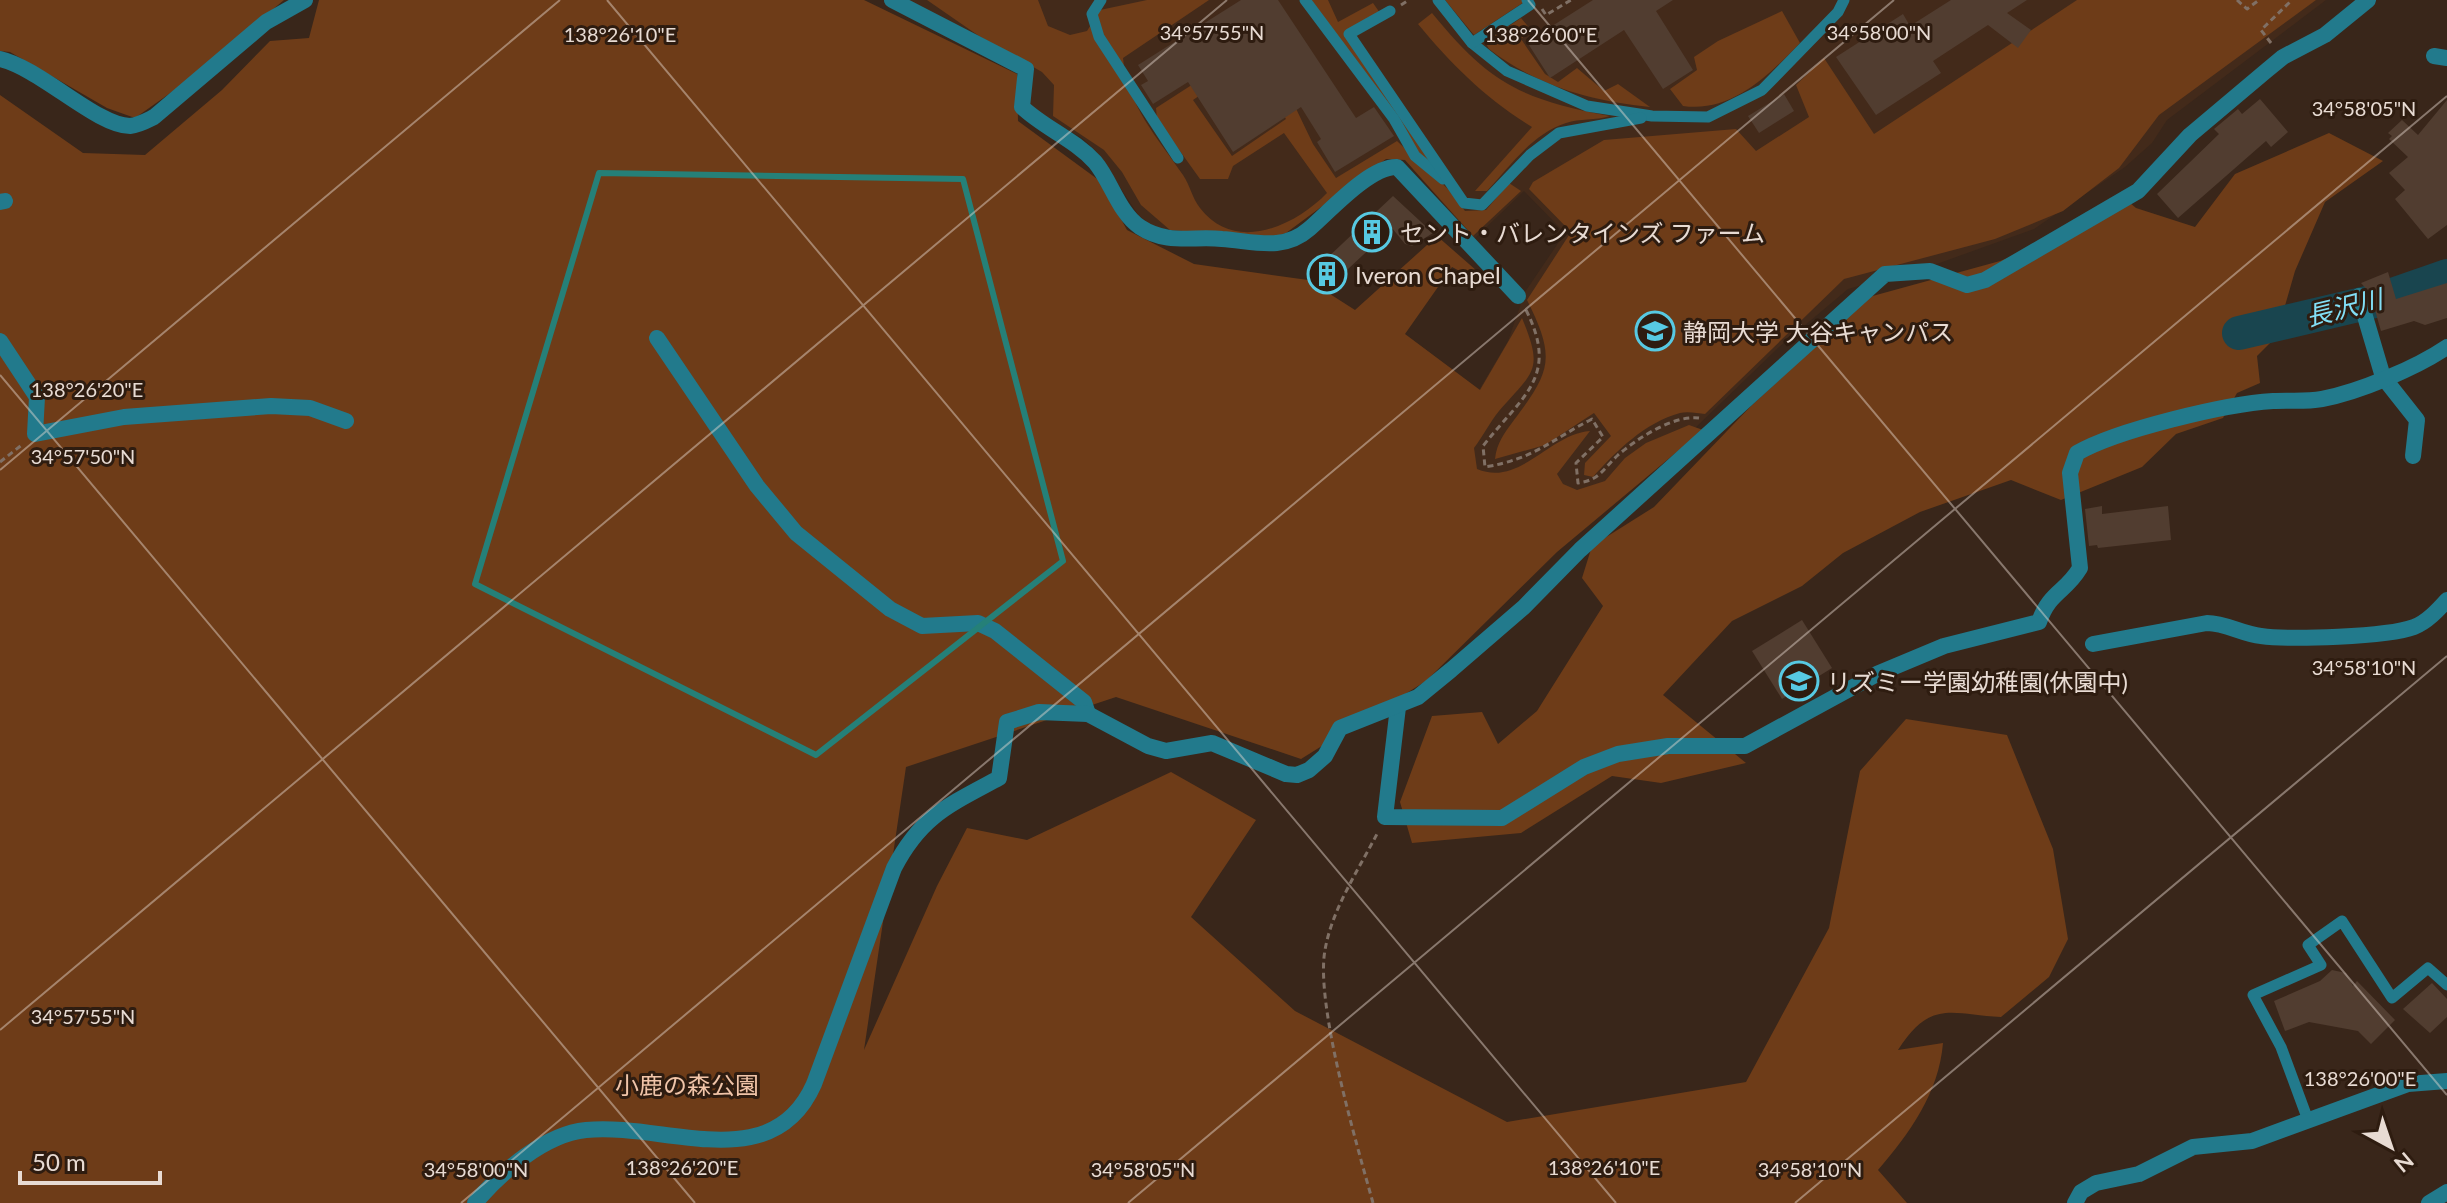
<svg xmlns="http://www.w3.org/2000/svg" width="2447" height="1203" viewBox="0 0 2447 1203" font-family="Lato,'Noto Sans JP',sans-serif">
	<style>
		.built { fill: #432a1a }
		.green { fill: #6e3c18 }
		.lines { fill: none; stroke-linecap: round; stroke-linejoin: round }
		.river { stroke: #19454f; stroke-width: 34 }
		.building { fill: #513d30 }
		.path { stroke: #807065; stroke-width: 3; stroke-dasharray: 6 4; stroke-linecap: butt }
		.lane { stroke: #227a8c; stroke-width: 11 }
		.street { stroke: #227a8c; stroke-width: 16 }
		.marked { fill: none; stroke: #258078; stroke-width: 6; stroke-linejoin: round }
		.ticks { fill: none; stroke: #e8dbd3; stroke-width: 2; stroke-opacity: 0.45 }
		.labels { text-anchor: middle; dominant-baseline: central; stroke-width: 6; stroke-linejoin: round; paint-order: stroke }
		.poi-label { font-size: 24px; fill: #e8dbd3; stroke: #2e1c10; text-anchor: start }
		.park-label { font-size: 24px; fill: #f0c4a8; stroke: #2e1c10 }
		.water-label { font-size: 26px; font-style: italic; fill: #82dff6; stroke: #2e1c10 }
		.ticks-label { font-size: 20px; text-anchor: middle; fill: #e8dbd3; stroke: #2e1c10; stroke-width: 6; stroke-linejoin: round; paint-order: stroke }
	</style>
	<rect width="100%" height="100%" fill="#39261a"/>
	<!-- built -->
	<polygon class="built" points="905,0 2326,0 2167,120 2152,143 2125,167 2034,229 1934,265 1848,289 1779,347 1637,484 1561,546 1361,411 1417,343 1479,390 1508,341 1525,292 1565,233 1524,191 1474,239 1405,160 1386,159 1287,232 1179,233 1153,226 1139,216 1096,151 1082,138 1027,107 1033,66"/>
	<!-- green -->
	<g class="green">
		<polygon points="0,0 284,0 183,84 135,118 107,108 10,52 0,51"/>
		<path d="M319,0H864L1017,74L1018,121L1100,181L1127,230L1194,264L1308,280L1355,310L1437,236L1477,271L1469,276L1452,267L1405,334L1480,390L1522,318C1544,371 1534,371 1499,411C1490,422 1483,436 1474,448L1477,469C1520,487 1549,434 1590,431L1557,474L1563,484L1577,490L1605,481L1625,458L1646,443L1689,425L1703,430L1557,552L1426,681L1301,759L1116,697L906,767L864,1050L937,886L967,828L1027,840L1171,772L1256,820L1191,917L1295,1011L1507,1122L1746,1082L1829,928L1860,771L1906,719L2007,735L2053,849L2068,939L2049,977L2001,1017C1950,1014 1931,999 1898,1050L1943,1043C1939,1093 1909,1134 1878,1170L1907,1203H0V95L83,153L145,155L222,90L270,41L309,38Z"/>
		<path d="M927,0H1038L1048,26L1070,35L1087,31L1100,10L1147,0H1209L1123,58C1127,105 1157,137 1183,175C1190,185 1192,198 1200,208C1235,254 1295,226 1327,193L1284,133L1233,166L1228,179H1200L1157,119L1156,108L1218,68L1250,61L1193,100L1232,156L1286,119L1275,102L1289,94L1313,144L1336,178L1397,141L1448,189L1465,211L1486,210L1509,183L1521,191L1473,236L1405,160L1386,159L1286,233L1270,238L1170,230L1141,205L1122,172L1104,150L1053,116L1054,85L1042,72L979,36Z"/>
		<polygon points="1311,0 1328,0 1338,22 1373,3 1380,13 1347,34 1444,175 1422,157"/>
		<polygon points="1445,0 1523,0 1524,2 1474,35"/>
		<path d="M2077,0H2316L2159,115L2119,168L2063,211L1995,239L1844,279L1705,414C1698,413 1687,411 1680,413C1646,422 1616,451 1593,477L1584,475L1585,463L1611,436L1594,413L1545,445L1495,459C1497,442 1504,434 1514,420C1551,371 1556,358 1527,300L1571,232L1529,189L1533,182L1604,140L1736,129L1756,151L1809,117L1796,85L1824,58L1874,134Z"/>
		<path d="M1782,11L1800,43C1769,75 1732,113 1683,106L1670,89L1697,70L1694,57L1718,41Z"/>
		<path d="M1432,13C1490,84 1521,99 1610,116C1595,121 1580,118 1566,123C1532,134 1511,165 1487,191H1475L1532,127C1486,99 1452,65 1418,24Z"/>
		<path d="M1521,18L1531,30L1521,39L1545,74L1558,82L1577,68L1604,91L1618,84L1650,107C1591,101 1537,86 1489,49L1485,42Z"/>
		<polygon points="2329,133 2383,161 2325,202 2295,271 2276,337 2257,356 2260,383 2237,393 2223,418 2176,434 2142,467 2061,500 2011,480 1920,512 1843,553 1802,586 1732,621 1663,695 1746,763 1661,783 1612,776 1521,833 1412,843 1400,802 1432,716 1482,712 1498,744 1537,711 1603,606 1582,578 1592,546 1654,507 1751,406 1869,297 2000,261 2075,231 2123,197 2136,208 2195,227 2235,174"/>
	</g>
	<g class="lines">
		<!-- river -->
		<polyline class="river" points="2239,333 2375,301 2447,276"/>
	</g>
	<!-- building -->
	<g class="building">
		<polygon points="1241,0 1278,0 1356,118 1374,107 1394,136 1335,172 1317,142 1321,139 1301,107 1233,152 1188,82 1153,104 1141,85 1148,81 1138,65"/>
		<polygon points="1593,0 1673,0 1656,11 1693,70 1663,89 1624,30 1550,78 1527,42"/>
		<polygon points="1951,0 2027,0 2007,13 2031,30 2018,48 1988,25 1933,61 1941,73 1876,115 1836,57 1903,14 1910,26"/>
		<polygon points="1784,94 1794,111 1759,133 1748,116"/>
		<polygon points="2260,99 2288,132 2271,147 2266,141 2178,218 2157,194 2219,134 2214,129 2238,109 2242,114"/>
		<polygon points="2447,100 2447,225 2428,239 2395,199 2405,190 2389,173 2408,157 2389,139 2392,136 2388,133 2402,120 2418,135"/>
		<polygon points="1393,196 1433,233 1412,246 1405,244 1392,228 1348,269 1337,293 1307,276 1319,257 1325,260"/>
		<polygon points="2388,272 2396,299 2447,283 2447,318 2425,325 2414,321 2381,331 2370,293 2361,283"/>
		<polygon points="2102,506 2102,514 2168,506 2171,540 2098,548 2097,545 2089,546 2085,509"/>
		<polygon points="1802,620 1832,668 1782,699 1752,651"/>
		<polygon points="2332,970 2346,973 2353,986 2357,981 2395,1020 2371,1044 2358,1031 2309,1022 2285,1031 2274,1001 2320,981"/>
		<polygon points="2432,983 2447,999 2447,1017 2430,1033 2403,1009"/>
	</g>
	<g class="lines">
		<!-- path -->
		<g class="path">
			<polyline points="2237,0 2247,9 2259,0"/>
			<polyline points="1401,5 1409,0"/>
			<polyline points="1542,9 1546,15 1571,0"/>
			<polyline points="2271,43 2261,30 2292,0"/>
			<path d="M1526,310C1560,377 1522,396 1483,446L1485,467C1534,459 1551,440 1592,419L1603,437L1576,463L1578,483C1600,480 1603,469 1618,455C1638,438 1673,415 1699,418"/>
			<polyline points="0,462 23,444"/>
			<path d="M1373,1203C1357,1145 1315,1004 1325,950C1332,909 1359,869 1378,832"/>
		</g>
		<!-- lane -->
		<g class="lane">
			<polyline points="1101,0 1092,14 1099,37 1178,158"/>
			<polyline points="1305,0 1394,119 1415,156 1443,179"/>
			<polyline points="1438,0 1472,43 1507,71 1587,106 1652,116 1708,117 1762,90 1838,12 1844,0"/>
			<polyline points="1390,11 1349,34 1464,203 1482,205 1530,155 1559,133 1641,118"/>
			<polyline points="1472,43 1530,5 1527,0"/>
			<polyline points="2308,1120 2281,1047 2253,995 2321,965 2308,945 2342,921 2392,998 2428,968 2447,985"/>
		</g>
		<!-- street -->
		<g class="street">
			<path d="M892,0L1026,69L1022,107C1044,128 1074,139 1095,162C1111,181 1119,213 1140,227C1167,245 1193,236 1222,239C1253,241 1283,252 1309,229C1330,211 1370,166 1397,167L1518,296"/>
			<polyline points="2434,56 2447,58"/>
			<path d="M0,59C40,68 97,126 130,126C139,125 146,121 154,117L266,22L305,0"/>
			<polyline points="0,202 5,201"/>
			<polyline points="2359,296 2383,377 2417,420 2413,456"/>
			<polyline points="657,338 757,486 796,533 890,609 922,626 978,623 995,631 1084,702 1088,714"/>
			<polyline points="0,341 37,397 35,434 124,417 271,406 310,408 346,421"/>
			<path d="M2093,644L2207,623C2226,623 2242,634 2261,636C2290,640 2387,637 2414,627C2427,622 2438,610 2447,600"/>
			<path d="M1398,707L1385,817L1502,818L1584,767L1618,754L1668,746H1745L1877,674L1944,646L2039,622C2050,591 2065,593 2080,568L2070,473L2077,453C2117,430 2225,404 2273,401C2289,400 2305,402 2322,399C2359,392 2416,368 2447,347"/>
			<path d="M475,1203C501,1172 545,1134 586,1130C665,1122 772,1179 814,1084L894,868C921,816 949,805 999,778L1007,722L1039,712L1088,714L1148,746L1166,751L1212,743L1286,774L1297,775L1309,770L1325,756L1340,728L1418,697L1451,670L1524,607L1580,550L1885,274L1930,271L1967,285L1985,280L2138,191L2190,135L2266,71L2283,57L2325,35L2368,0"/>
			<polyline points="2075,1203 2081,1192 2096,1183 2139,1174 2193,1147 2252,1141 2408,1084 2447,1081"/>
			<polyline points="2429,1203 2447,1192"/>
		</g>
	</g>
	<!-- marked area -->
	<path class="marked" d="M599,173L963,179L1063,561L816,755L475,584Z"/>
	<!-- ticks -->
	<path class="ticks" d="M607,0L1616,1203M1528,0L2447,1095M0,375L695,1203M0,470L560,0M0,1030L1227,0M461,1203L1894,0M1128,1203L2447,96M1795,1203L2447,656"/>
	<!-- icons -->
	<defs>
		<g id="building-ring" transform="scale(2)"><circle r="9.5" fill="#2e1c10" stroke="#57c9e2" stroke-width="1.5"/><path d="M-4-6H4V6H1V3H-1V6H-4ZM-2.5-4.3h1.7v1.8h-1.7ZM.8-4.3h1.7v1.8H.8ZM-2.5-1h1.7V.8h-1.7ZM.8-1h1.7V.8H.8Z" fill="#57c9e2"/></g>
		<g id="university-ring" transform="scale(2)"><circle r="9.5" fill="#2e1c10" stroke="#57c9e2" stroke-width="1.5"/><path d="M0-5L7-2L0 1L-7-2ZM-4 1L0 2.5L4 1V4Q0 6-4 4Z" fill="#57c9e2"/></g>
		<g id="school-ring" transform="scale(2)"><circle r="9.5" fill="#2e1c10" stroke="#57c9e2" stroke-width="1.5"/><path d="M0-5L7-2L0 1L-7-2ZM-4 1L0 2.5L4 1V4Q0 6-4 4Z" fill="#57c9e2"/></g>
	</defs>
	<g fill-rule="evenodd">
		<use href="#building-ring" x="1372" y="232"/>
		<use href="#building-ring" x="1327" y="274"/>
		<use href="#university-ring" x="1655" y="331"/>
		<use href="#school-ring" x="1799" y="681"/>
	</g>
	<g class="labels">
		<!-- poi labels -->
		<g class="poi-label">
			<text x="1400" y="232">セント・バレンタインズ ファーム</text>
			<text x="1355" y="274">Iveron Chapel</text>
			<text x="1683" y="331">静岡大学 大谷キャンパス</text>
			<text x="1827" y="681">リズミー学園幼稚園(休園中)</text>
		</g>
		<!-- park labels -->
		<g class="park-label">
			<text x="687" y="1084">小鹿の森公園</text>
		</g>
		<!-- water labels -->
		<g class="water-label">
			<text transform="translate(2344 307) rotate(-14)">長沢川</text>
		</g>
	</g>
	<g class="ticks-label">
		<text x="1879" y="40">34°58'00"N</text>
		<text x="1212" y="40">34°57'55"N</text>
		<text x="620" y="42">138°26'10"E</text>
		<text x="1541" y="42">138°26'00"E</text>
		<text x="2364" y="116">34°58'05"N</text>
		<text x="87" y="397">138°26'20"E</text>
		<text x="83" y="464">34°57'50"N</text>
		<text x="2364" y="675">34°58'10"N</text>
		<text x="83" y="1024">34°57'55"N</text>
		<text x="2360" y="1086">138°26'00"E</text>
		<text x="682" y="1175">138°26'20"E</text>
		<text x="1604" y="1175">138°26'10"E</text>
		<text x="476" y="1177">34°58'00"N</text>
		<text x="1143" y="1177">34°58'05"N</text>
		<text x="1810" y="1177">34°58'10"N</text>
	</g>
	<!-- north arrow -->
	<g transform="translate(2391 1147) rotate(140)" stroke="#2e1c10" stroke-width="6" paint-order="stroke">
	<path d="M0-6L14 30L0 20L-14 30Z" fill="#e8dbd3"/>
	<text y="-12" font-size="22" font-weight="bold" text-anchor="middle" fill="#e8dbd3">N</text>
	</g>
	<!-- scale -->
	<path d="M20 1171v12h140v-12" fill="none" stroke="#e8dbd3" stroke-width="4"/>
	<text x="32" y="1171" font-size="24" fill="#e8dbd3" stroke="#2e1c10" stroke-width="6" paint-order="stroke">50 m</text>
</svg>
